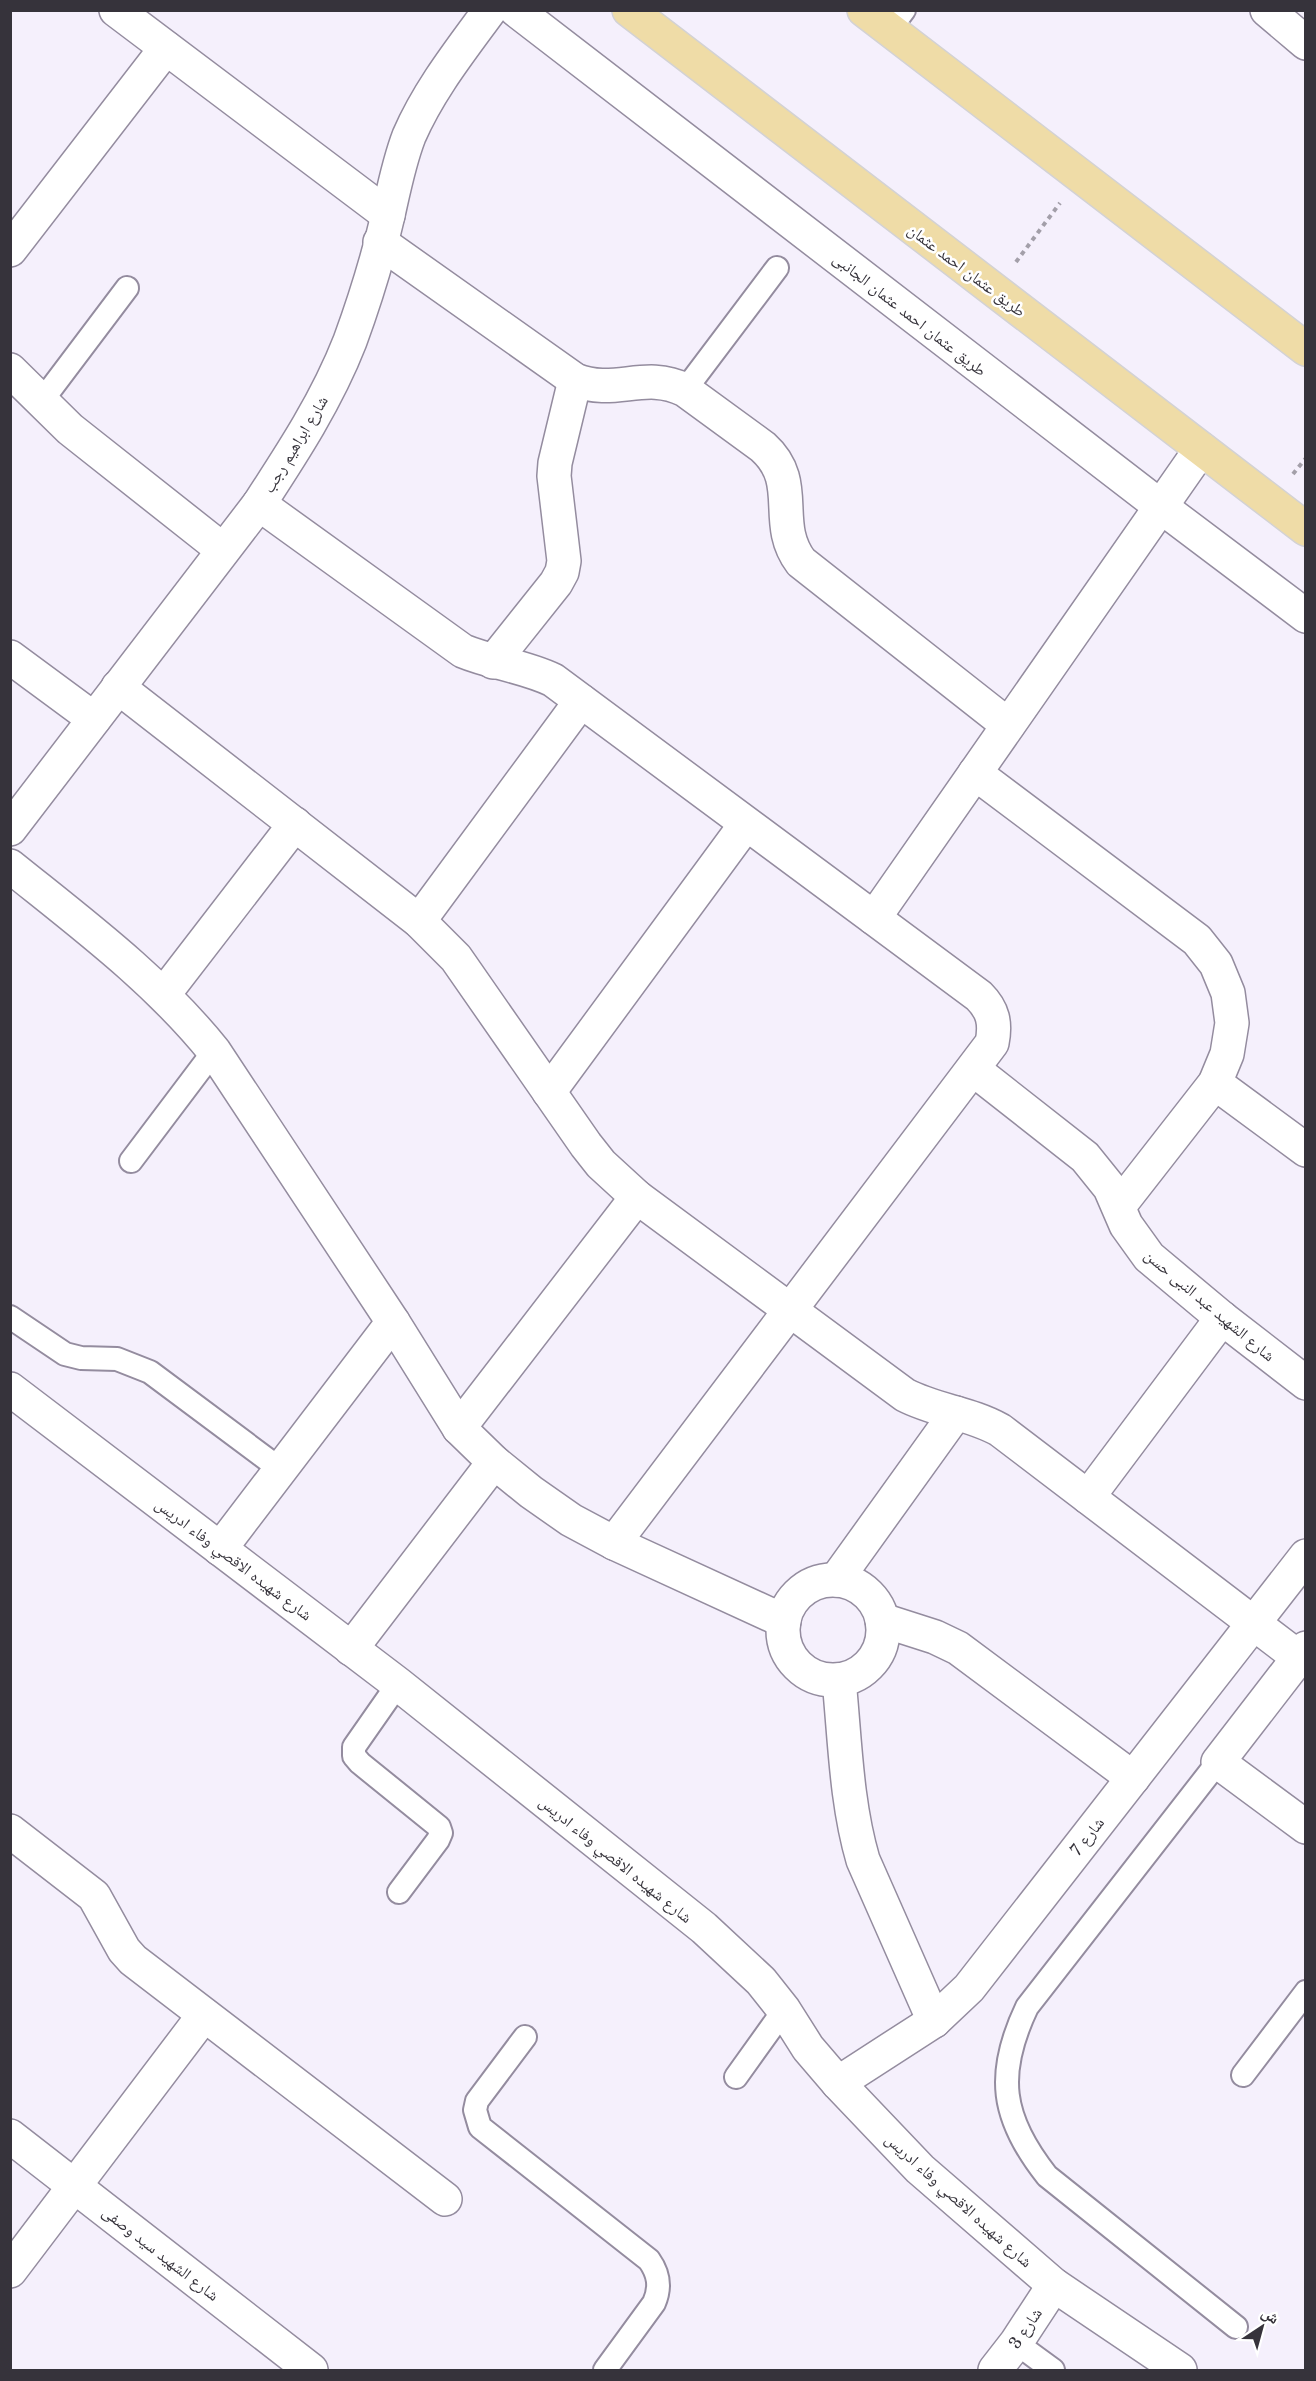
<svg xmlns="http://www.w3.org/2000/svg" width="1316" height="2381" viewBox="0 0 1316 2381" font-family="'Libre Baskerville','Noto Naskh Arabic',serif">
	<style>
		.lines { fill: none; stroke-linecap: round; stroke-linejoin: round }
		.service-casing { stroke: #948c9f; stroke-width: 26 }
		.minor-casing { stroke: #948c9f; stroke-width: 36 }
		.primary-casing { stroke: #d3d2d4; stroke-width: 36 }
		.path { stroke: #a39fa9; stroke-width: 4; stroke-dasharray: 4.5 4.5; stroke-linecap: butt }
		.service { stroke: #fff; stroke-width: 22 }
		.minor { stroke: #fff; stroke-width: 33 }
		.primary { stroke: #efdca7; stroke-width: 33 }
		.labels { text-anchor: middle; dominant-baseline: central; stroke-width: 5; stroke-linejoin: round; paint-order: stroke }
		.street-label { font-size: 16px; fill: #36333b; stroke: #fff }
	</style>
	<rect width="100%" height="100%" fill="#f5f0fc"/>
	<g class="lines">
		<!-- service casing -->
		<g class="service-casing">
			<g id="service">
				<polyline points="889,30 904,10"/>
				<polyline points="685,390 777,268"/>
				<polyline points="41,402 127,288"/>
				<polyline points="131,1161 214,1051"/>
				<polyline points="10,1317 65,1354 81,1358 117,1359 150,1372 280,1469"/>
				<polyline points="398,1684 354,1747 354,1756 360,1763 439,1827 441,1833 438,1840 399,1892"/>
				<path d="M1218,1762L1027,2007C995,2074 1001,2118 1047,2176L1236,2327"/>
				<path d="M525,2037L477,2101L475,2110L480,2127L649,2260C659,2274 661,2287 654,2303L605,2370"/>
				<polyline points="1243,2075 1306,1992"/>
				<polyline points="736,2077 784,2010"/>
				<polyline points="1016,2343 1053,2370"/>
			</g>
		</g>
		<!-- minor casing -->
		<g class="minor-casing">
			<g id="minor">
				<polyline points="116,10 388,215"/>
				<polyline points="516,10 1160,506 1306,616"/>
				<polyline points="1267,10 1306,43"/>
				<path d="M380,242L575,380C615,396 645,370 685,390L763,447C803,483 771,522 801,562L1008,725"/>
				<polyline points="10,250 166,48"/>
				<polyline points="10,370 70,429 223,550"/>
				<path d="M259,504L463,651C492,663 524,666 553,680L979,996C993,1010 996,1023 992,1043L614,1543"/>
				<polyline points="10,657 94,719"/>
				<polyline points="493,662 556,583 562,572 564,561 554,476 555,463 575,380"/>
				<path d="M118,687L419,921L456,958L586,1145L601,1164L637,1197L905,1395C936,1411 970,1413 1000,1430L1298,1657"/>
				<polyline points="975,773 1197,940 1216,964 1228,993 1232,1023 1227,1054 1215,1083 1119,1206"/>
				<path d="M10,829L259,504C293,452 327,400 350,341C365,300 378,258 388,215C394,188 399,162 409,136C429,90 460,51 490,10"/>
				<path d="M10,866C82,924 156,979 214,1051L393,1322L459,1428L494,1462L531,1492L571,1520L614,1543L784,1621"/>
				<polyline points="874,918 1201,449"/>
				<polyline points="419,921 581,701"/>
				<polyline points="164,994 295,824"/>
				<polyline points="973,1069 1085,1157 1110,1188 1126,1225 1149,1257 1222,1318 1306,1383"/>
				<polyline points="1215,1083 1306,1150"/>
				<polyline points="549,1092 746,824"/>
				<polyline points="10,1389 398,1684 704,1928 761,1981 784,2010 808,2048 838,2083 920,2169 1054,2285 1180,2370"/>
				<polyline points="459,1428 637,1197"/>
				<polyline points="1088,1497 1222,1318"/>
				<polyline points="220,1549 393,1322"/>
				<polyline points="836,1580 956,1413"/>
				<circle cx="833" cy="1630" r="50"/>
				<polyline points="882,1620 935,1637 958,1648 1133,1778"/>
				<polyline points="1306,1648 1218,1762 1306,1827"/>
				<polyline points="351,1649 494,1462"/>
				<path d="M839,1680C845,1740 846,1802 863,1860L934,2021"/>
				<polyline points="10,1831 94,1896 124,1950 133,1960 445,2199"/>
				<polyline points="838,2083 934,2021 969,1988 1306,1556"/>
				<polyline points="10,2136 311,2370"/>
				<polyline points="10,2271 204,2015"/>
				<polyline points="995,2370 1016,2343 1054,2285"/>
			</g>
		</g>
		<!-- primary casing -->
		<g class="primary-casing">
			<g id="primary">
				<polyline points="629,10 1306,529"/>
				<polyline points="864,10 1306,349"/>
			</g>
		</g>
		<!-- path -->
		<g class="path">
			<polyline points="1016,262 1060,203"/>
			<polyline points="1293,474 1306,458"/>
		</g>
		<!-- service -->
		<use href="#service" class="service"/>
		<!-- minor -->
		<use href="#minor" class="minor"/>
		<!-- primary -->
		<use href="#primary" class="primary"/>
	</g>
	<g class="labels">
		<!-- street labels -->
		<g class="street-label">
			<text transform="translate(967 270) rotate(37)">طريق عثمان احمد عثمان</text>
			<text transform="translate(910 314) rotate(38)">طريق عثمان احمد عثمان الجانبى</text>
			<text transform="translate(295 444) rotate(-59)">شارع ابراهيم رجب</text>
			<text transform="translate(1210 1305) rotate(40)">شارع الشهيد عبد النبى حسن</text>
			<text transform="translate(234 1559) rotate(37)">شارع شهيده الاقصي وفاء ادريس</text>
			<text transform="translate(1087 1836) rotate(-52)">شارع 7</text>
			<text transform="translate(616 1859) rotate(39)">شارع شهيده الاقصي وفاء ادريس</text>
			<text transform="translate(959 2200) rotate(42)">شارع شهيده الاقصي وفاء ادريس</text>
			<text transform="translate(161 2253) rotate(38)">شارع الشهيد سيد وصفى</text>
			<text transform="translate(1025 2328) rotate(-56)">شارع 3</text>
		</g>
	</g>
	<!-- border -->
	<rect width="1316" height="2381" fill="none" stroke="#36333b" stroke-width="24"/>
	<!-- north arrow -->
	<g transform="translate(1262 2327) rotate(36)" stroke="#ffffff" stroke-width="4.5" paint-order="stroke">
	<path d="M0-4.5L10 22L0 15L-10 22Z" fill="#36333b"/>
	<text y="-9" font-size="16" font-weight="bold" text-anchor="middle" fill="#36333b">ش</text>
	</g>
</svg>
